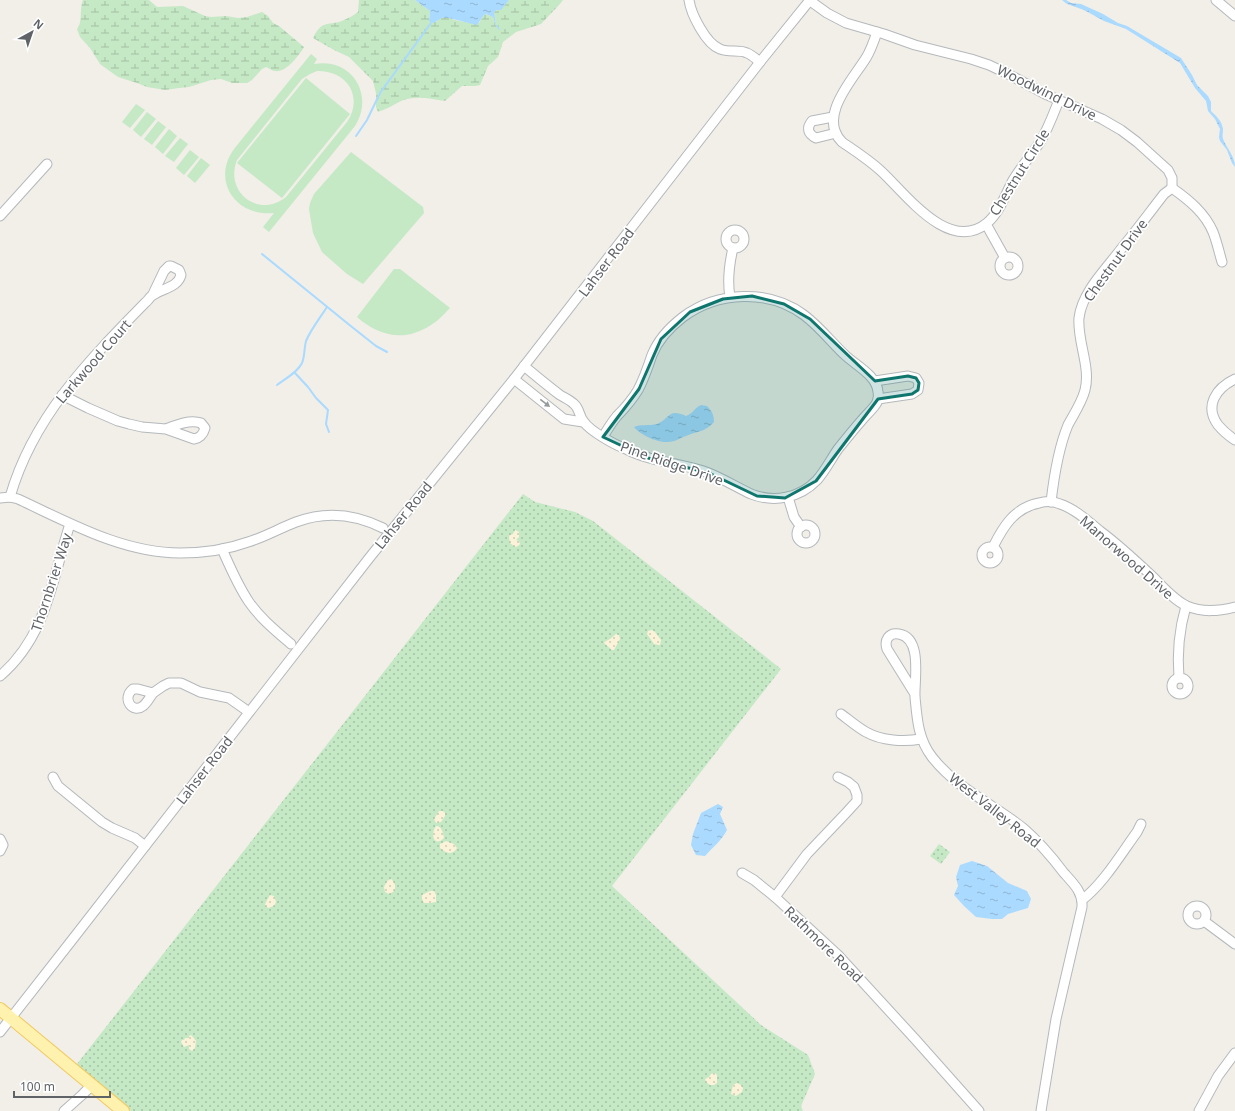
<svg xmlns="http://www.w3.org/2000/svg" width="1235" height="1111" viewBox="0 0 1235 1111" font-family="'Noto Sans',sans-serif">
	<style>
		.grass { fill: url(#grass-dots) }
		.wetland { fill: url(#wetland-marsh) }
		.sand { fill: url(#sand-dots) }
		.park { fill: #c5e8c5; fill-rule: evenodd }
		.water { fill: url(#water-ripples) }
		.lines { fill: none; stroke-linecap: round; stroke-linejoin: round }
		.stream { stroke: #aadaff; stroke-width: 2 }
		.minor-casing { stroke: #b5b8bc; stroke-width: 11 }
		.major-casing { stroke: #f2c960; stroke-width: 14 }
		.minor { stroke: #fff; stroke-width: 9 }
		.major { stroke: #fff2af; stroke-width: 12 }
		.oneway { fill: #979a9d }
		.marked { fill: #0f766e; fill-opacity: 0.2; stroke: #0f766e; stroke-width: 3; stroke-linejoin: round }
		.labels { text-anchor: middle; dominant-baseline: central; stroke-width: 3.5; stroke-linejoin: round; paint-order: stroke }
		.street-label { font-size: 14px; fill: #5f6368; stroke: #fff }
	</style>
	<defs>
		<pattern id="grass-dots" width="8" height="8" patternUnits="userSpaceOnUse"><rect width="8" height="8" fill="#c5e8c5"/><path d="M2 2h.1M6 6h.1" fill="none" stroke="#a3c0a4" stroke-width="1.8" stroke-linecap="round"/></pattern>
		<pattern id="wetland-marsh" width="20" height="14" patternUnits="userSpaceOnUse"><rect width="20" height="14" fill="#c5e8c5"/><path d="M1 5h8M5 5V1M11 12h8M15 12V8" fill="none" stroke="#a3c0a4"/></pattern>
		<pattern id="sand-dots" width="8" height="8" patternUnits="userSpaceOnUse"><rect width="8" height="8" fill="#fbf3d9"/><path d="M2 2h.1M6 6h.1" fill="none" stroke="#cec8b4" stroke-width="1.8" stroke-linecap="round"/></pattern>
		<pattern id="water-ripples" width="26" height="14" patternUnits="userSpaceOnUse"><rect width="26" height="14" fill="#aadaff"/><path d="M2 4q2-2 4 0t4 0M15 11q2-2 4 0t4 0" fill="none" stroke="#8eb4d2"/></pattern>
	</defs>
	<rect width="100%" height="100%" fill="#f1efe8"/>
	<!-- grass -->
	<g class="grass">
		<polygon points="523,494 535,502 575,512 593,521 781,669 612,886 761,1025 808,1055 815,1074 801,1106 803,1111 131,1111 110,1094 77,1064"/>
		<polygon points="939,844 950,852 941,864 930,856"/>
	</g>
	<!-- wetland -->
	<g class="wetland">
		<path d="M83,0H149L157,7L183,6L205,16L211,17L226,16L238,18L247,17L262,12L268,16L273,23L279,26L304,47L303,49C298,56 286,73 275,71C272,71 269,68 266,67L262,69L252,80L247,83H232L221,79L211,80L189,87L179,88L165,90L147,87L137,83L118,77L100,64L90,48L80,37L77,29C83,22 79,10 83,0Z"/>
		<path d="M359,0H415L430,11L429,19L436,22L440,18L445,17L459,21L472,23H479L484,15L486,14L493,17L496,26L500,29L496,24L494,12L503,7L509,0H563L559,5L541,24L516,32L503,42L498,57L488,66L480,85L475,86H462L445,101C432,99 415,95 401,101C393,105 387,109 378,112L376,107V93L373,81L349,57L334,50L313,38C323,18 329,27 344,20C349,18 354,15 358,12Z"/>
	</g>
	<!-- sand -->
	<g class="sand">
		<polygon points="515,530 519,532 519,537 516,540 519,541 520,544 518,546 515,547 510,543 509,537 510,535 513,534"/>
		<polygon points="652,630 655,632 661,640 660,645 659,645 654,644 647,634 648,631"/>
		<polygon points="616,634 619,635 620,639 614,650 612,650 605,644 604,642 610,639"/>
		<polygon points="439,811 443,811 445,813 445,816 441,822 436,823 434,819"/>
		<path d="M436,826C442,826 443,833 444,838C434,848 430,834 436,826Z"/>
		<path d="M446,841L454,844L457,848C453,855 446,854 440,848V844Z"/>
		<path d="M391,879C395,882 397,888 393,892L389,894L385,892L384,887L387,881Z"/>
		<polygon points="430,891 434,891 436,895 436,902 431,903 424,903 422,899 422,895"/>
		<polygon points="270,895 274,896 276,902 274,906 268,908 265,905 266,902"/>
		<polygon points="191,1035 193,1037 196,1041 195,1048 192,1051 189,1049 189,1045 184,1047 181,1042 182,1040 184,1040 185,1038 189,1038 189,1036"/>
		<polygon points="715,1073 717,1075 717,1083 714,1085 710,1085 706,1082 705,1079 709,1077 711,1074"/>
		<polygon points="737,1083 741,1085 743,1088 742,1092 736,1096 731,1094 733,1085"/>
	</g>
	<!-- park -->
	<g class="park">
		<path d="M311,54L317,59L314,64C351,57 375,94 355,126L269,232L263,227L274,213C236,217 211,181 234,149ZM317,71C347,70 364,97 347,122L286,197C259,219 224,192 237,160L302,79L310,74Z"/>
		<polygon points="306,78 350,114 282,198 237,163"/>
		<polygon points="136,104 145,110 130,128 122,122"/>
		<polygon points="147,112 156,119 141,137 133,130"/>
		<polygon points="158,121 166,127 152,145 144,139"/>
		<polygon points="169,129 177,136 163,154 155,147"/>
		<polygon points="180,138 188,144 174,162 165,156"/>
		<polygon points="190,150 199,157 184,175 176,168"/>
		<polygon points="351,152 423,207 424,213 363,284 347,274 322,252 313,233 309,209 310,203 314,194"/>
		<polygon points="201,158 210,165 195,183 187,176"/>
		<path d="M394,269H400L450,308C444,314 438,321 431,325C405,342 380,337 357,317Z"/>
	</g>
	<!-- water -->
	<g class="water">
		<path d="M415,0H509L501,10H497L494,12L496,24L500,29L499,30L496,26L493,17L486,14L484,15L477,25C471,24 446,16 442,18C439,19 436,22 433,23L429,21L430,11Z"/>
		<path d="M1062,0H1066L1071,3L1081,4L1103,14L1118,23L1127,26L1181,58L1192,75L1197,85L1208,96L1211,102V111C1216,116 1222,121 1223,129C1223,132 1222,136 1223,139C1227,149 1235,156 1235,167L1232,163L1227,150L1220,141L1219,137L1220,129L1215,119L1208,111L1206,101L1195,88L1180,63L1126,29L1104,21L1084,10L1067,4Z"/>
		<path d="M701,405L707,406C712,411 714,415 714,422C705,432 698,431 686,436C680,438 675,442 668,442C658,443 640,435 634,427C641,424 649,426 657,424C671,418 668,408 686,416C693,414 694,408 701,405Z"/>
		<path d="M718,804L723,807L720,814L727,830C722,840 713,847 705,856L696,855L691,845L693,834L701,813Z"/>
		<polygon points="972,861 987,866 1008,883 1027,891 1031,899 1028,908 1008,914 1002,919 992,919 976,917 964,906 954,895 958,886 956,877 960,865"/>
	</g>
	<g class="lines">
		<!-- stream -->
		<g class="stream">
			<polyline points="356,136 367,120 380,93 431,23"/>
			<polyline points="262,254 352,327 376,346 387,352"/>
			<polyline points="295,373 308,387 316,398 328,410 326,424 329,432"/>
			<path d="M277,385C286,378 297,373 302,363C305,356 304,348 306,341C311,329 320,318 327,307"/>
		</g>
		<!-- minor casing -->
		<g class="minor-casing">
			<g id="minor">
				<path d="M689,0C691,14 706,44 720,49C729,53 739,49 747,53C752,55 756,59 760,62"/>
				<polyline points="809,0 827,13 846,23 884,34 915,45 971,59 989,65 1008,74 1045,94 1102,119 1121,130 1137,142 1168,170 1172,178 1172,188"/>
				<polyline points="1216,0 1235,16"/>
				<path d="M877,32C874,41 871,50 866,58C853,79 817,117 842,142C855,151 869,160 881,171C906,194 949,254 987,223C999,213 1005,196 1012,182C1020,168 1031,156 1040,142C1048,129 1053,115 1059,100"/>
				<path d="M833,117L812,121C806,128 808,134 816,138L836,133"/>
				<path d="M1172,188C1189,200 1205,213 1213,232C1217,242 1219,252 1222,262"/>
				<polyline points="0,216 47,164"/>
				<polyline points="986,224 1005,258"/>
				<circle cx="735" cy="239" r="9"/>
				<circle cx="1009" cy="266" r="9"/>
				<path d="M730,297C727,280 729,265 733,248"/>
				<path d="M524,366C536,376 548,386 560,395C565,398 570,400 574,404C580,409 579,417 584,422C590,431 615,445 626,449C651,462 680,463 706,472C722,478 736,487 751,494C774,503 800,498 817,480C825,471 831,459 838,449C846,439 854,429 862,420C866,415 872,410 876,404C878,401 879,397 878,392C877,376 857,366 846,356C832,343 820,327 804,315C769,289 718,291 683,317C670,327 658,340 652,355C648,367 644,379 638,390C632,400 625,408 617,416C612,422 607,430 603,437"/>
				<polyline points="514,379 564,419 583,422"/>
				<path d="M1235,379C1216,388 1204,406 1218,425C1223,431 1229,436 1235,440"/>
				<polyline points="875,381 908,376 916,378 919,383 918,390 912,394 878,399"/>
				<path d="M62,395L88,408L118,421L129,424L142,427L166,429L194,439C200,438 203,435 205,428L201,423C190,419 176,425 166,429"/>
				<path d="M10,497C33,416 91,358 148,300C150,297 152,295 155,294C164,288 178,287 181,275L179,270L171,266H169L164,271L153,294"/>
				<polyline points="788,497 794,517 801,527"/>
				<path d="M0,498L10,497L18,499C68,522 122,553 180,553C203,553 226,550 248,542C265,537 280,528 296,522C325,511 355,514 383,528"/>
				<path d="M1051,502C1054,476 1058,449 1068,425C1074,414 1082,402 1085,390C1091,367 1077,341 1079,318C1082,292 1106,269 1121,249C1136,231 1150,212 1164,194L1172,188"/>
				<circle cx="806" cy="534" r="9"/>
				<path d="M993,547C1003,527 1014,508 1039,503C1046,501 1053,501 1060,504C1075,509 1088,521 1100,531C1119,545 1136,561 1153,577C1163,587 1174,600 1187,606C1203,613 1219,611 1235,607"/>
				<circle cx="990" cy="555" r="8"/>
				<path d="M222,549C230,567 238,586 249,602C260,618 276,631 291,644"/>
				<path d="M0,676C47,636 52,579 70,524"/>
				<path d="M1179,678C1177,654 1179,630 1186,606"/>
				<circle cx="1180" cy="686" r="8"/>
				<path d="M153,693C150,697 147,703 143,706C133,714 121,699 133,689H138L153,693L163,686L169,683H181L200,692L229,698L249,712"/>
				<path d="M915,694L887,649C884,640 889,632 899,634C923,638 914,681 915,697C917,718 918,739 932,757C956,788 993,804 1023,828C1038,841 1052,857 1064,873C1073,883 1083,892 1082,907L1056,1019L1041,1111"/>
				<path d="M841,714C849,720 857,727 866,732C882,741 904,742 921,739"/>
				<polyline points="53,777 58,786 102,822 112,828 135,838 145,846"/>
				<polyline points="838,777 848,782 854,787 857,795 857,801 846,813 807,854 775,897 838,955 915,1039 979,1111"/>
				<polyline points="0,839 3,845 0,851"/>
				<polyline points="742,873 754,880 775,897"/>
				<path d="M1082,900C1103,884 1121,854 1137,832L1141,824"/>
				<circle cx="1197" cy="915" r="9"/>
				<polyline points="1204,921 1235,944"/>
				<polyline points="0,1032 72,940 370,557 514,379 760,62 810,0"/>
				<polyline points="64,1111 82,1095 92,1085"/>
				<polyline points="1199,1111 1218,1076 1235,1053"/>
			</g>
		</g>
		<!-- major casing -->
		<g class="major-casing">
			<polyline id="major" points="0,1009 123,1111"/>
		</g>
		<!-- minor -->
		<use href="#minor" class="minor"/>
		<!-- major -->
		<use href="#major" class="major"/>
	</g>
	<!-- one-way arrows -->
	<defs><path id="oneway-solid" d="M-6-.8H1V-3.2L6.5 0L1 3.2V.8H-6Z"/></defs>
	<use class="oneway" href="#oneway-solid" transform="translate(545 403) rotate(38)"/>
	<!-- marked area -->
	<path class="marked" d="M752,296L784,304L810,319L875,381L908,376L916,378L919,383L918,390L912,394L878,399L816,481L785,498L757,496L709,473L648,458L603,437L639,389L661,339L690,312L723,299Z"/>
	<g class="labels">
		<!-- street labels -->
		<g class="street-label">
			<text transform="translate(1047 92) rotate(26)">Woodwind Drive</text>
			<text transform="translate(1019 172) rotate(-58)">Chestnut Circle</text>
			<text transform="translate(1115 260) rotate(-54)">Chestnut Drive</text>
			<text transform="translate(606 262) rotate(-53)">Lahser Road</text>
			<text transform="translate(93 361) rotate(-49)">Larkwood Court</text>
			<text transform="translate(672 463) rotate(19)">Pine Ridge Drive</text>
			<text transform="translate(403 515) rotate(-51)">Lahser Road</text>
			<text transform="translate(1127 557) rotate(41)">Manorwood Drive</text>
			<text transform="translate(51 582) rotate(-72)">Thornbrier Way</text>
			<text transform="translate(204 770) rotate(-52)">Lahser Road</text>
			<text transform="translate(995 810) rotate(38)">West Valley Road</text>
			<text transform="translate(824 944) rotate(44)">Rathmore Road</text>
		</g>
	</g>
	<!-- north arrow -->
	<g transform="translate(32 32) rotate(40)" stroke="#ffffff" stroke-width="3" paint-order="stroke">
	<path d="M0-3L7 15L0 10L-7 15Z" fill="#5f6368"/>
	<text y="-6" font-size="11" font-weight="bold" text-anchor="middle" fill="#5f6368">N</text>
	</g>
	<!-- scale -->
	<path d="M14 1091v6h96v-6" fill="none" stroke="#5f6368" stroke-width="2"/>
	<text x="20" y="1091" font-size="12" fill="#5f6368" stroke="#ffffff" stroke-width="3" paint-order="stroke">100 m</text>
</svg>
